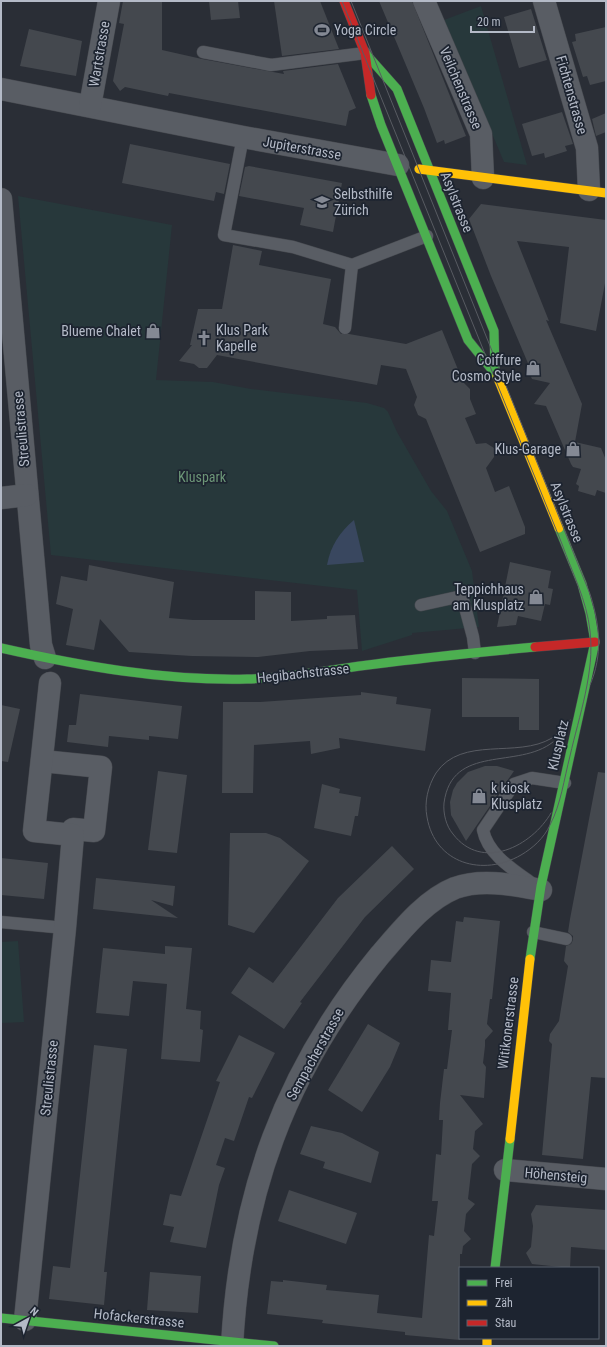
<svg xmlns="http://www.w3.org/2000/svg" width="607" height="1347" viewBox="0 0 607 1347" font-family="'Roboto Condensed',sans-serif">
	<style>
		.green { fill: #27383b }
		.water { fill: #39475f }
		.building { fill: #44484e }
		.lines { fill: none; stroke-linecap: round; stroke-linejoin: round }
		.lane-casing { stroke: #46494f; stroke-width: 13 }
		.street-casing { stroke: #46494f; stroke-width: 23 }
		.fast-casing { stroke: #46494f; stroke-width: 10 }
		.slow-casing { stroke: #46494f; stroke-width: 10 }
		.jam-casing { stroke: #46494f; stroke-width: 10 }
		.lane { stroke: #595d64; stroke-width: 12 }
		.street { stroke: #595d64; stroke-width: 22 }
		.fast { stroke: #4caf50; stroke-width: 9 }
		.slow { stroke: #ffc107; stroke-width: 9 }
		.jam { stroke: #c62828; stroke-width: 9 }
		.tram { stroke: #585b62; stroke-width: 1 }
		.labels { text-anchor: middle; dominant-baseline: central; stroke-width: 3.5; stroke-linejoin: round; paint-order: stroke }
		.poi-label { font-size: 14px; fill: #b4bac7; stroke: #1d2430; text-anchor: start }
		.street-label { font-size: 14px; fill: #b4bac7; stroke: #1d2430 }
		.park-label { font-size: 14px; fill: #6c9677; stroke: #1d2430 }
	</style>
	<rect width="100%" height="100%" fill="#2a2e36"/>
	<!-- green -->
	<g class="green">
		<polygon points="481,6 527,165 504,162 444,20"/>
		<polygon points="18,196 172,225 156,380 213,382 251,389 367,403 384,408 388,412 397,432 431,491 447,511 472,571 479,627 412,633 412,635 362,651 357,590 51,555"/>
		<polygon points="18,941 24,1022 1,1023 1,942"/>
	</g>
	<!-- water -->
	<path class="water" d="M354,520L364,562L327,565C331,545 339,533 354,520Z"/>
	<!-- building -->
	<g class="building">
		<polygon points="123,1 162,1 162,50 202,59 284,74 283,71 338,64 356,108 349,111 346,126 169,93 168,96 125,87 120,91 113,81 124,24 119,23"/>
		<polygon points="209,1 238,1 240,18 211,20"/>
		<polygon points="274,1 320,1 339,49 282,56"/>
		<polygon points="379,1 412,1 466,136 445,144 444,140 437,143 424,108"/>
		<polygon points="531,9 547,60 519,68 504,17"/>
		<polygon points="606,27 606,81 590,85 587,76 583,77 572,42 576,41 575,34"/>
		<polygon points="29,29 82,41 76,76 20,66"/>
		<polygon points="562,112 573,144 565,146 567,151 545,158 544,153 532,156 522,124"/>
		<polygon points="606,113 606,132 596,136 592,119"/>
		<polygon points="130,144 230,164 224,194 216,192 214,201 122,183"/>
		<polygon points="249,166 342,183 333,232 300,225 304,208 239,196 245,167"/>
		<polygon points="481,204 606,220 606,278 596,331 560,323 569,247 517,241 549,321 546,320 582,404 575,442 601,448 606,460 606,493 597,490 595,496 578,491 579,486 576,484 581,469 573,467 571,464 546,406 534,404 550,383 532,379 528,370 530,368 491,276 469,219"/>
		<polygon points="233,245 262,251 259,265 331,279 323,324 335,327 341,334 349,334 406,344 442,330 463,382 470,389 470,399 476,414 465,418 476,444 486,443 494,448 494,457 486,468 495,492 509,486 525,527 525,534 480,552 426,419 418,415 414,405 417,397 406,369 381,365 377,385 217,355 207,368 199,368 194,364 179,361 192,345 190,345 198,309 222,309"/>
		<polygon points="510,562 551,571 548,588 553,589 550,605 545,604 541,621 518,616 516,625 497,627"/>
		<polygon points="89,565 174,582 169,618 193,620 255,620 255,591 291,592 291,621 327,619 327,616 355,615 358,649 310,651 258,657 192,656 129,652 100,619 94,650 66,645 73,609 56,604 61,576 87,581"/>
		<polygon points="462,678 539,679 539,730 519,730 519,717 462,717"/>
		<polygon points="361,692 397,697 396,704 431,709 425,751 339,738 340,748 311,754 310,741 254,745 253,793 222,793 223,702 260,702 361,695"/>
		<polygon points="80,694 182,706 178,739 149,736 149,740 109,736 108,747 67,742 69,725 76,725"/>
		<polygon points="1,705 20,709 8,762 1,761"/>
		<polygon points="485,766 497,766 514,771 466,841 451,815 450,802 453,790 457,783 468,772"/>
		<polygon points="158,771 187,775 177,853 148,850"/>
		<polygon points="598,772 606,773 606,1078 591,1077 583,1159 542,1155 552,1044 549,1041 550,1034 559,1021 568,966 564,961 566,946 571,944 573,940 573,936 568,932 570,919"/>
		<polygon points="322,784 340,789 339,793 361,797 358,816 355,816 351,836 314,828"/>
		<polygon points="230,833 266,833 280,838 309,861 254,933 228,925"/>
		<polygon points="392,846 414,869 365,917 300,1002 302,1003 284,1029 231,993 249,967 273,983 338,898"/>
		<polygon points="1,858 48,863 44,899 1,895"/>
		<polygon points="96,878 175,886 173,906 151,900 178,918 93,909"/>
		<polygon points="464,917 500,921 492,999 490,999 487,1024 493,1031 485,1040 485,1046 483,1063 486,1067 484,1098 460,1095 483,1124 475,1131 473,1149 480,1156 472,1164 468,1199 475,1204 466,1214 465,1223 464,1231 471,1239 463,1246 462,1254 460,1254 460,1340 405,1335 405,1332 322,1323 323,1320 267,1314 271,1281 283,1282 283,1280 327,1285 326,1290 379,1295 377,1313 422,1318 429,1235 434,1236 438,1201 432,1201 436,1154 441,1155 443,1120 439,1120 440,1103 444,1069 447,1069 452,1030 448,1030 451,993 428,991 431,960 451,962 456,921 463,922"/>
		<polygon points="165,946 192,948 186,1009 201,1011 200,1029 203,1030 200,1062 161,1059 167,984 133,981 129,1016 96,1013 103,948 165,954"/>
		<polygon points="368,1024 400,1043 390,1067 362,1112 328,1090"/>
		<polygon points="239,1035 275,1053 252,1098 249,1097 234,1141 225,1138 216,1165 225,1168 219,1185 206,1248 170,1242 174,1227 163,1225 170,1194 181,1196 220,1082 216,1081"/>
		<polygon points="94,1045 127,1049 104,1272 107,1272 104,1305 49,1299 53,1266 70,1268"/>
		<polygon points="311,1126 342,1133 379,1152 371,1183 323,1168 325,1162 300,1154"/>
		<polygon points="289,1190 357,1213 346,1244 278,1221"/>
		<polygon points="536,1205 606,1210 606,1250 571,1247 570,1268 532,1264 526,1253 531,1247 533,1226 531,1214"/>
		<polygon points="150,1272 201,1276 198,1313 147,1310"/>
	</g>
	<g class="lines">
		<!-- lane casing -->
		<g class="lane-casing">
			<g id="lane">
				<polyline points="203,52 271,65 365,53"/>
				<polyline points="243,137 224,235 293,247 352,265"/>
				<polyline points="345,328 352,265 427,236"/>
				<polyline points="421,605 462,596 473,637 475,653"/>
				<path d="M533,884C514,870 488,855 483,830L514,784L532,778L565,783"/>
				<polyline points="1,922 65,928"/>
				<polyline points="533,932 566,939"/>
			</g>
		</g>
		<!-- street casing -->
		<g class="street-casing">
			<g id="street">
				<polyline points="424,1 481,134 483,178"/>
				<polyline points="544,1 587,148 589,190"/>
				<polyline points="1,89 243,137 398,165"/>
				<polyline points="90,106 109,1"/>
				<polyline points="1,199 41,645 45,658"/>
				<polyline points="1,498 27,495"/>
				<polyline points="42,761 101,767 94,831 73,829 73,835"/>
				<polyline points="505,1170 606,1179"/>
				<polyline points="25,1320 65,928 73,835 34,831 50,683"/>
				<path d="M232,1346C240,1196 284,1072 380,955C401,931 425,900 455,888C482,878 514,885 541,890"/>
			</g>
		</g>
		<!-- fast casing -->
		<g class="fast-casing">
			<g id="fast">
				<polyline points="365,53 397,89 494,331 495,372"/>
				<polyline points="371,95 381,125 468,340 497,376"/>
				<path d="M1,648C81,666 164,681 247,679C290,678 333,669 376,664C429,657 482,652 535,647"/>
				<polyline points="530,959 541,886 595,642 590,613 582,584 559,528"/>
				<polyline points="495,1268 510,1139"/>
				<polyline points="1,1318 274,1346"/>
			</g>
		</g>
		<!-- slow casing -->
		<g class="slow-casing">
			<g id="slow">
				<polyline points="419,169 606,193"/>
				<polyline points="497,376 559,528"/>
				<polyline points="510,1139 530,959"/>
				<polyline points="487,1338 487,1346"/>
			</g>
		</g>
		<!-- jam casing -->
		<g class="jam-casing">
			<g id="jam">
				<polyline points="344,1 365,53 371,95"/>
				<polyline points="535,647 595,642"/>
			</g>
		</g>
		<!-- lane -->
		<use href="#lane" class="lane"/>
		<!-- street -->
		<use href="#street" class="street"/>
		<!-- fast -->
		<use href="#fast" class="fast"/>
		<!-- slow -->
		<use href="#slow" class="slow"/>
		<!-- jam -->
		<use href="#jam" class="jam"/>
		<!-- tram -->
		<g class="tram">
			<path d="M342,1L562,544C572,572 587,601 590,631C595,672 579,716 570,756C564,779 561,804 550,825C544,838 533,848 521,855C483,877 435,864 427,817C424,802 428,786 436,773C462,735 517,759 552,738C560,733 565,726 570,720"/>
			<path d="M351,1L590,594C600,625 603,655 590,685"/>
			<path d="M551,813C532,846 482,872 453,834C446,826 443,813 444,803C452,743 518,770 553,742"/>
		</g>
	</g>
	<!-- icons -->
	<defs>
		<g id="stadium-bare" transform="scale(1.2)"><path d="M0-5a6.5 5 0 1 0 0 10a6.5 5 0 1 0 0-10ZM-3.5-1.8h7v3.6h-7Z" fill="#848994" stroke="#1d2430" stroke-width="2.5" paint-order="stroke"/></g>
		<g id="school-bare" transform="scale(1.2)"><path d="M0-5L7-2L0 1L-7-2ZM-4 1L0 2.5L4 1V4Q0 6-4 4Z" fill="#848994" stroke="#1d2430" stroke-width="2.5" paint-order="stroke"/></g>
		<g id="shop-bare" transform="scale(1.2)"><path d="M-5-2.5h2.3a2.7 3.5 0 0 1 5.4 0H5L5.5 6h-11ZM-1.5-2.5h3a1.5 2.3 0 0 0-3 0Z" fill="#848994" stroke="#1d2430" stroke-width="2.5" paint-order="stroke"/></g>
		<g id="church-bare" transform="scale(1.2)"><path d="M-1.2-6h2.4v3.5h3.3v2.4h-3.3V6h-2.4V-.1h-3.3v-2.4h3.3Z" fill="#848994" stroke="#1d2430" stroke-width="2.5" paint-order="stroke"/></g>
	</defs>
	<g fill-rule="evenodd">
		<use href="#stadium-bare" x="322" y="30"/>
		<use href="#school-bare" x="322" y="202"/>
		<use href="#shop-bare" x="153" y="331"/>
		<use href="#church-bare" x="204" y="338"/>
		<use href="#shop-bare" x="533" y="368"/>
		<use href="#shop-bare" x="573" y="449"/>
		<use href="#shop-bare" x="536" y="597"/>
		<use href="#shop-bare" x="479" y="796"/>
	</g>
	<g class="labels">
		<!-- poi labels -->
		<g class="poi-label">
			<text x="334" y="30">Yoga Circle</text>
			<text x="334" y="194">Selbsthilfe<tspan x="334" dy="16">Zürich</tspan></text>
			<text x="216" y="330">Klus Park<tspan x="216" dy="16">Kapelle</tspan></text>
			<text x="141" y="331" text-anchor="end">Blueme Chalet</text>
			<text x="521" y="360" text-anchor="end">Coiffure<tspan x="521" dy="16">Cosmo Style</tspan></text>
			<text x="561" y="449" text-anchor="end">Klus-Garage</text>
			<text x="524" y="589" text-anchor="end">Teppichhaus<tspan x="524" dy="16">am Klusplatz</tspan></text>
			<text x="491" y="788">k kiosk<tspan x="491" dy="16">Klusplatz</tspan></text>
		</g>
		<!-- street labels -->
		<g class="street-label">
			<text transform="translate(99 54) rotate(-80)">Wartstrasse</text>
			<text transform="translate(461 88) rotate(67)">Veilchenstrasse</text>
			<text transform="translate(572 95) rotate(74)">Fichtenstrasse</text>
			<text transform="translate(302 148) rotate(10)">Jupiterstrasse</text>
			<text transform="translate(457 202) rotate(68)">Asylstrasse</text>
			<text transform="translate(21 429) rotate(-95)">Streulistrasse</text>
			<text transform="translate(567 512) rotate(68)">Asylstrasse</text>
			<text transform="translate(303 673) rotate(-6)">Hegibachstrasse</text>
			<text transform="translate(558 745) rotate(-77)">Klusplatz</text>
			<text transform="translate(508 1023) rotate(-83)">Witikonerstrasse</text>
			<text transform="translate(315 1054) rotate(-61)">Sempacherstrasse</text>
			<text transform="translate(49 1078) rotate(-84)">Streulistrasse</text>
			<text transform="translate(556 1175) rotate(5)">Höhensteig</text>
			<text transform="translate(139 1318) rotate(6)">Hofackerstrasse</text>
		</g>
		<!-- park labels -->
		<g class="park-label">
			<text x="202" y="477">Kluspark</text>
		</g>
	</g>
	<!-- border -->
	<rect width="607" height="1347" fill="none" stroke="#b4bac7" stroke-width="4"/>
	<!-- legend -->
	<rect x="459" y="1267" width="140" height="72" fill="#1d2430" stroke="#59606c"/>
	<rect x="467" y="1280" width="20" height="6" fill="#4caf50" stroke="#59606c"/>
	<text x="495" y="1287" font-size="12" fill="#b4bac7">Frei</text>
	<rect x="467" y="1300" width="20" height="6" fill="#ffc107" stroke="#59606c"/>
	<text x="495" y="1307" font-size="12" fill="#b4bac7">Zäh</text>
	<rect x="467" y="1320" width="20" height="6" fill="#c62828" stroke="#59606c"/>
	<text x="495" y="1327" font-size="12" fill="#b4bac7">Stau</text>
	<!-- north arrow -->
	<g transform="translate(28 1319) rotate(40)" stroke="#1d2430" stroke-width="3" paint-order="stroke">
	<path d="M0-3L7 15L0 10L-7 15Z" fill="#b4bac7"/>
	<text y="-6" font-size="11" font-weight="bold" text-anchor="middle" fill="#b4bac7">N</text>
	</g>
	<!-- scale -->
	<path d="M471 26v6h63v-6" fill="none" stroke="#b4bac7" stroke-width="2"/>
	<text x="477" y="26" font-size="12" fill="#b4bac7" stroke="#1d2430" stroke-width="3" paint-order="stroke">20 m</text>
</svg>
